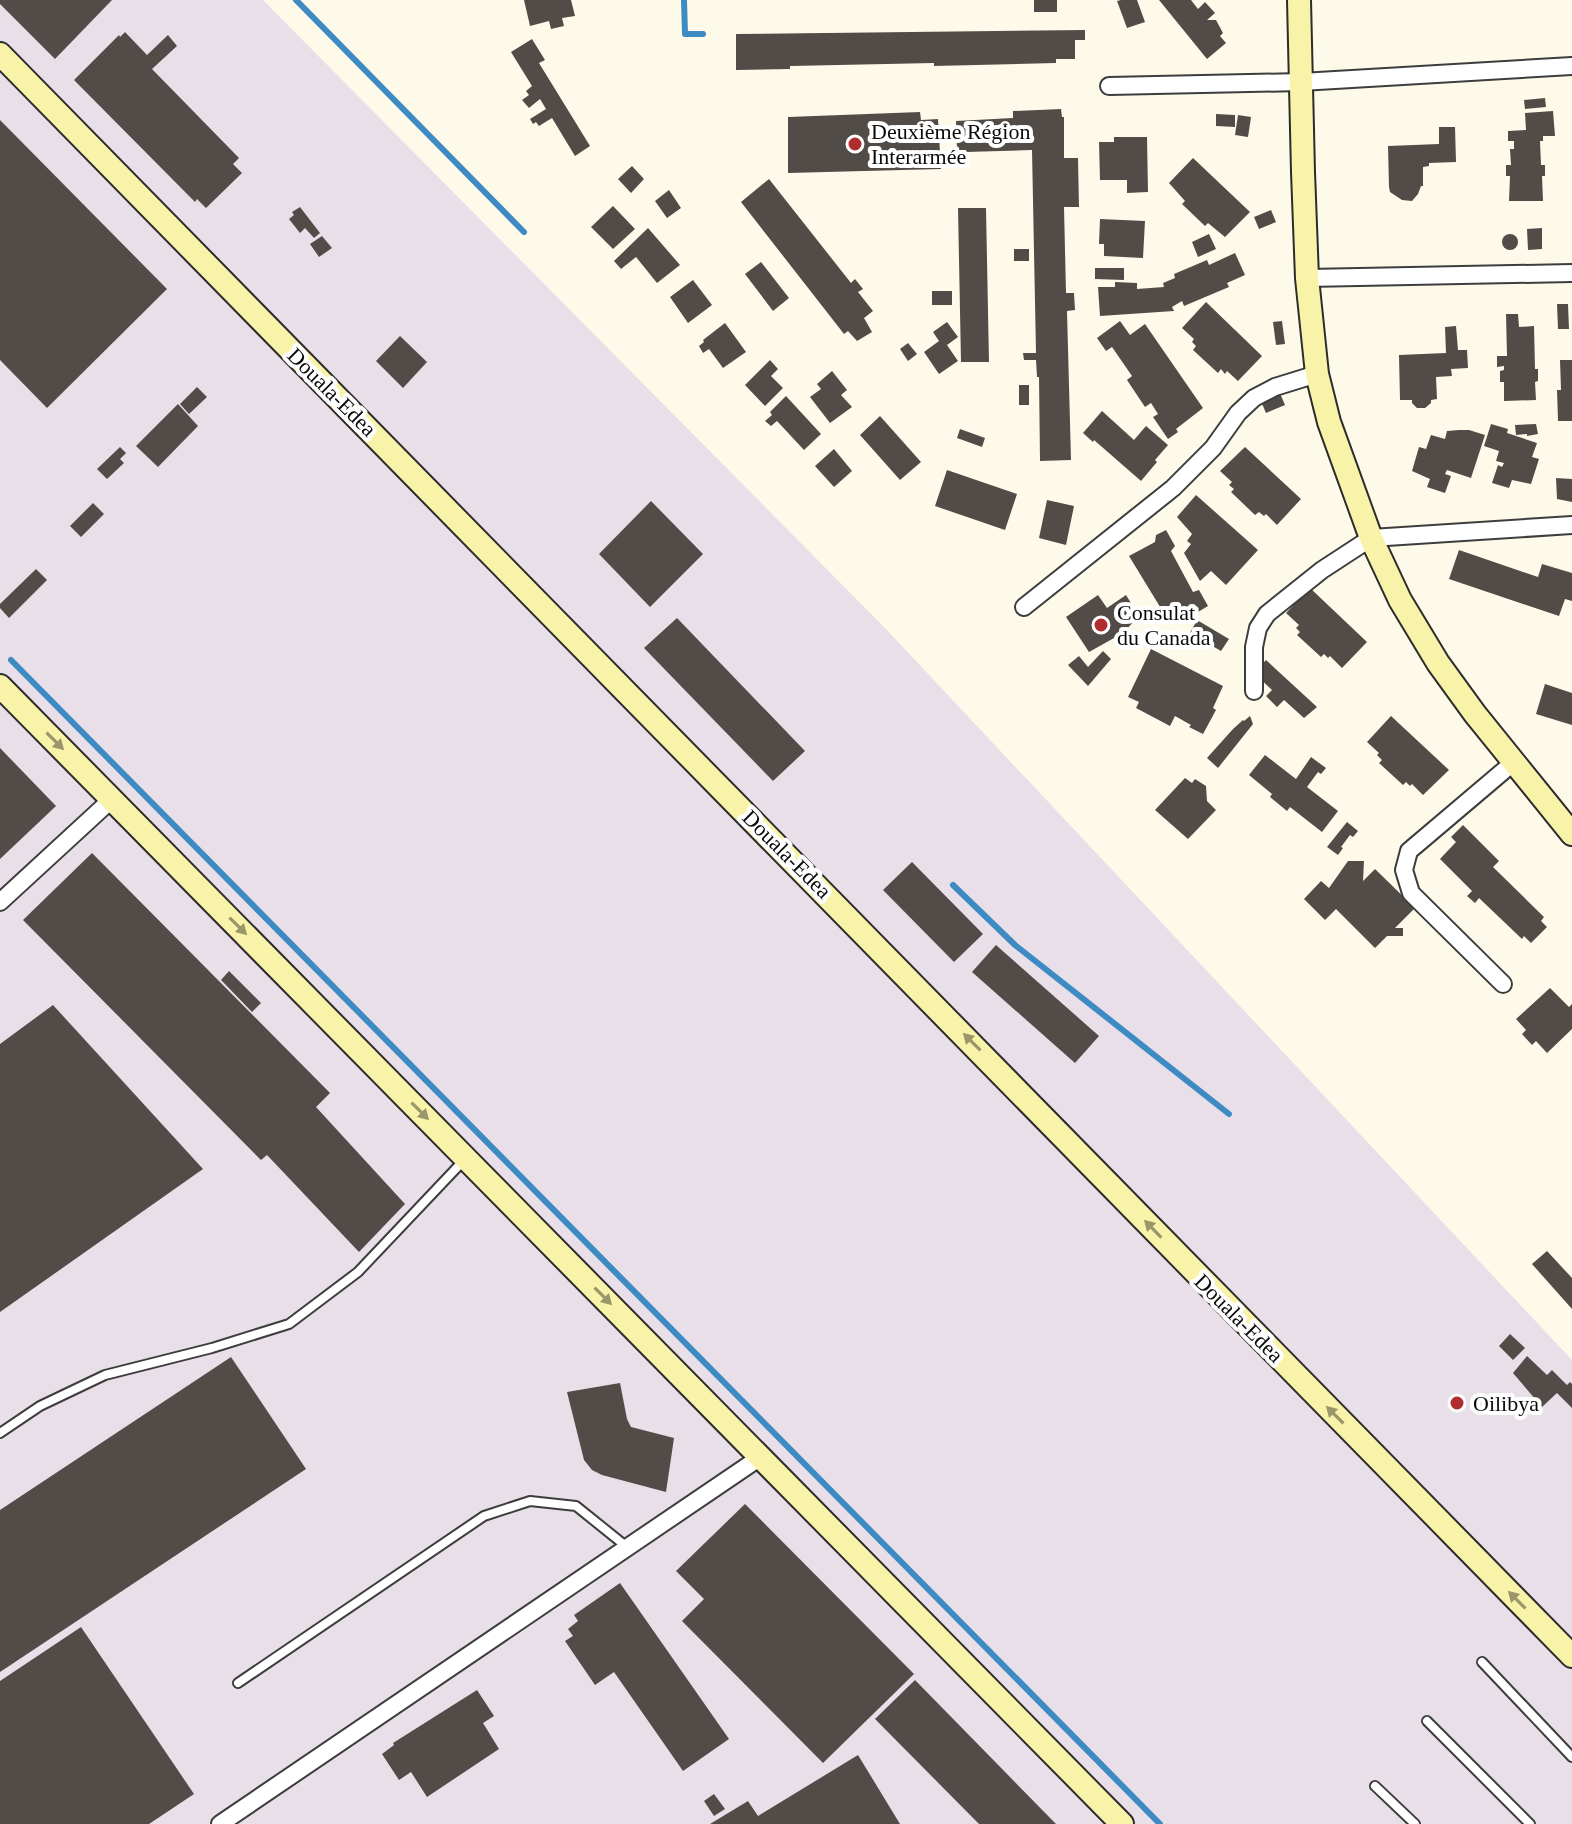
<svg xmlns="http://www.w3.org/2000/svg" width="1572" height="1824" viewBox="0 0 1572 1824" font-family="Georgia,serif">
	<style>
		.industrial { fill: #e8dfe9 }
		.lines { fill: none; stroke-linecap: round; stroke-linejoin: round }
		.stream { stroke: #3e8ac3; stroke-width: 6 }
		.building { fill: #524c48 }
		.lane-casing { stroke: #3d3d3d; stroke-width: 12 }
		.street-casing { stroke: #3d3d3d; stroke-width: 20 }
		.secondary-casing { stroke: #2c2c2c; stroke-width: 26 }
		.lane { stroke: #fff; stroke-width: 8 }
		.street { stroke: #fff; stroke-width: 16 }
		.secondary { stroke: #f9f3a9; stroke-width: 22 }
		.oneway { fill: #999669 }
		.poi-dot { fill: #b02d2f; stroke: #fff; stroke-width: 3 }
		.labels { text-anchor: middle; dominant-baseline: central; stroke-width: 8; stroke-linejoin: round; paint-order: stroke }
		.poi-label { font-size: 22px; fill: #0a0a0a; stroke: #fff; text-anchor: start }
		.street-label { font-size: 22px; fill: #0a0a0a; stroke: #fff }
	</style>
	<rect width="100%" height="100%" fill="#fefae9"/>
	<!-- industrial -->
	<polygon class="industrial" points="0,0 263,0 885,628 1572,1360 1572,1824 0,1824"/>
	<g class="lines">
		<!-- stream -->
		<g class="stream">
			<polyline points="296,0 524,232"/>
			<polyline points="684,0 685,34 703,34"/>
			<polyline points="11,660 1160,1824"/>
			<polyline points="953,885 1015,945 1229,1114"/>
		</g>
	</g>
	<!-- building -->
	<g class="building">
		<polygon points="0,0 112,0 55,59 0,4"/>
		<polygon points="524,0 571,0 575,16 562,18 564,26 551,29 549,21 530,26"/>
		<rect x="1034" y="0" width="23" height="12"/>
		<polygon points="1121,0 1137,0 1145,22 1127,28 1117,1"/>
		<polygon points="1159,0 1191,0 1198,9 1205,2 1215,13 1207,20 1216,20 1223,33 1220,36 1226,43 1207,59"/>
		<polygon points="1085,30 1085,40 1075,40 1075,59 1056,59 1056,63 934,66 934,63 790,66 790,69 736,70 736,34"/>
		<polygon points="125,32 147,55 168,35 177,46 152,69 239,158 233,164 242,173 206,208 197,199 195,202 74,80 119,35 120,37"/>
		<polygon points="532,39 545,60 539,63 590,146 575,156 552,118 539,126 536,122 533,124 530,119 546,109 540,99 529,108 522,100 529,95 526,91 532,86 511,52"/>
		<polygon points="1545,98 1546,107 1525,109 1524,100"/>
		<polygon points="1061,109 1062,117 1064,117 1064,158 1078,158 1079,207 1064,207 1066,293 1074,293 1075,310 1067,311 1071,460 1040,461 1039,377 1037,377 1036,360 1024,360 1023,353 1036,353 1032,150 966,152 966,150 957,150 956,121 1013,118 1013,111"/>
		<polygon points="1553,111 1555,136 1543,136 1543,141 1540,141 1541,165 1545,165 1545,176 1542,176 1543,201 1509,201 1510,176 1506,176 1506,165 1511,165 1510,149 1514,149 1514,141 1508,141 1508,131 1526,130 1525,113"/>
		<polygon points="920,112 921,120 938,119 941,169 788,173 788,117"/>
		<polygon points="1216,114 1235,115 1235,127 1216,126"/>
		<polygon points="1238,115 1251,117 1248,137 1235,135"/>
		<polygon points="0,120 167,289 47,408 0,360"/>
		<polygon points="1439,127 1455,127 1456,162 1429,163 1429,166 1423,167 1423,186 1421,186 1418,194 1412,201 1402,200 1390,192 1389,187 1388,146 1439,144"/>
		<polygon points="1114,137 1147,137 1148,192 1127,193 1127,180 1100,180 1099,142 1114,142"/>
		<polygon points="1193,158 1250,212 1225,237 1208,223 1205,226 1182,204 1185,201 1169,183"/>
		<polygon points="632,166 644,179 631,193 618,179"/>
		<polygon points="769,179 851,283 855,279 863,289 858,292 873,311 864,318 872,332 857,341 848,331 844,334 741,202"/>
		<polygon points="669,190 681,208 667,218 655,201"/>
		<polygon points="613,206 635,229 613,249 591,227"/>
		<polygon points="300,207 320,233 314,238 305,228 300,233 289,219 294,215 292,212"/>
		<polygon points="958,208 986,208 989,362 961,362"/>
		<polygon points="1271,210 1276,222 1259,229 1254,217"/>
		<polygon points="1100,219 1145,221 1143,258 1104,256 1104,244 1099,244"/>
		<polygon points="648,228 680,265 657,283 636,257 621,269 614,261"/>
		<polygon points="1542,228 1542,249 1528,250 1527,229"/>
		<polygon points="1209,234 1216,249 1198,257 1192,242"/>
		<circle cx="1510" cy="242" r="8"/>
		<polygon points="322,236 332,248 319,257 310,244"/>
		<rect x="1014" y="249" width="15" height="12"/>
		<polygon points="1235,253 1245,275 1227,283 1229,287 1184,306 1182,301 1172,307 1174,311 1100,316 1098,287 1115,287 1115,282 1137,283 1137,289 1164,287 1163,283 1175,278 1174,274 1207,260 1209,265"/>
		<polygon points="761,262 789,298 773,311 745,274"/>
		<polygon points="1095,268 1124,268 1124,280 1095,279"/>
		<polygon points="693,280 712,305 688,323 670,297"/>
		<rect x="932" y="291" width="20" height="14"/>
		<polygon points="1206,302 1262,356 1238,381 1227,371 1225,374 1221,369 1218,373 1193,350 1196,346 1192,342 1194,339 1182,328"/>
		<polygon points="1557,304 1568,304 1569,329 1558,329"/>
		<polygon points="1506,314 1518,314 1519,327 1534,326 1535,369 1538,369 1538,381 1535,382 1536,400 1504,401 1504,382 1500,382 1500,371 1504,370 1504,366 1497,367 1497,356 1507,356"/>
		<polygon points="1120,321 1130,335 1145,324 1203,408 1176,429 1178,432 1168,439 1153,417 1158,414 1151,403 1145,407 1127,380 1132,376 1112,347 1106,351 1097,338"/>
		<polygon points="1282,321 1285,344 1276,345 1273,322"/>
		<polygon points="947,322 958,337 947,345 958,361 939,374 924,352 939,341 933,332"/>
		<polygon points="725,323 746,352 723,368 709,349 703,353 699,346 704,342 703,340"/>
		<polygon points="1456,326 1458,350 1467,350 1468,368 1451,369 1452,376 1436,377 1437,399 1431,400 1431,403 1425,408 1417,408 1412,403 1412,400 1400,400 1399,355 1446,353 1445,327"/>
		<polygon points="400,336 427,362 403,388 376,361"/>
		<polygon points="908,343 917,354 908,361 900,349"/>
		<polygon points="770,360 778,369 771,376 783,388 765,406 745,385"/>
		<polygon points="1560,360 1572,360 1572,421 1558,421 1557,390 1561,390"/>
		<polygon points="832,371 847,390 841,395 852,407 830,423 810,397 821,389 817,384"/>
		<rect x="1019" y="385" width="10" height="20"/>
		<polygon points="197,387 207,397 189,414 180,404"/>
		<polygon points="1279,391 1285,405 1266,413 1260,399"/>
		<polygon points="786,396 821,434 804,450 777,421 771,426 765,421 772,415 770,412"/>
		<polygon points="178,404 198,426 158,467 136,446"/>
		<polygon points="1102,411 1134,440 1146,426 1168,445 1155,460 1157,462 1141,481 1094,440 1093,442 1083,433"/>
		<polygon points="880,416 921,462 900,480 860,435"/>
		<polygon points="1491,424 1508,429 1507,433 1537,443 1532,457 1539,459 1531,484 1512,480 1509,488 1492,483 1498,465 1502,467 1504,463 1496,461 1499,451 1484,446"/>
		<polygon points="1536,424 1538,434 1527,436 1527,434 1516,435 1515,425"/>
		<polygon points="960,429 985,438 982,447 957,438"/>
		<polygon points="1459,430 1469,430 1485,435 1471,478 1447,470 1445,474 1451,476 1445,493 1427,487 1430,479 1412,471 1419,447 1426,449 1431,435 1445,439 1447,431"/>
		<polygon points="120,447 126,453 120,459 124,463 107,479 97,469"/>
		<polygon points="1245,447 1301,499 1277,525 1266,514 1264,516 1259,512 1255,515 1231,492 1234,489 1229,485 1232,482 1220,471"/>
		<polygon points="834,449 852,471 834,487 815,466"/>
		<polygon points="947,470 1017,494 1005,530 935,506"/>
		<polygon points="1556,478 1572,479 1572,502 1557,499"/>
		<polygon points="1196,495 1258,550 1226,585 1211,571 1200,581 1184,553 1191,544 1187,541 1192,534 1177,517"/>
		<polygon points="1047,500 1074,506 1066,545 1039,538"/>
		<polygon points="651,501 703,554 650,607 599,554"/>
		<polygon points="93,503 104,514 81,537 70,526"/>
		<polygon points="1166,530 1175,546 1171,551 1193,592 1199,590 1208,606 1198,612 1192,609 1175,618 1172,611 1165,615 1129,556 1155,542 1156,535"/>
		<polygon points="1459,550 1538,577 1542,564 1572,573 1572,601 1565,599 1559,616 1449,579"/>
		<polygon points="36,569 47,580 9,618 0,608 0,604"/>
		<polygon points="1310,588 1367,642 1342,668 1330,656 1328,658 1324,654 1321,657 1297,635 1300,632 1296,628 1299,625 1286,613"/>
		<polygon points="1098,595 1107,608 1126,595 1139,616 1123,633 1089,652 1066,617"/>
		<polygon points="677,618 805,751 773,781 644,648"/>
		<polygon points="1197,620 1229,639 1221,651 1190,633"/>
		<polygon points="1151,649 1223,686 1213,708 1216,710 1203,734 1189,727 1191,725 1175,716 1170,726 1136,708 1139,702 1128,697"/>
		<polygon points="1103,651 1111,659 1088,686 1068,665 1079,656 1088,667"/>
		<polygon points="1266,660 1317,707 1304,718 1284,700 1277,707 1266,696 1272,690 1254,673"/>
		<polygon points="1545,684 1572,693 1572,725 1536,714"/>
		<polygon points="1250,716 1253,724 1218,768 1207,758 1233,729 1243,720 1244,721"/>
		<polygon points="1391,716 1449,770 1423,795 1412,784 1410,786 1406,782 1403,785 1379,763 1382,760 1377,755 1379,753 1367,742"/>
		<polygon points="0,748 56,806 0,859"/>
		<polygon points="1265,755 1296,779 1311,757 1326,768 1321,774 1318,772 1307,787 1338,811 1322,832 1290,807 1287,811 1270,797 1272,794 1249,775"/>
		<polygon points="1185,778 1192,783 1195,779 1206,786 1207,801 1216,810 1188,839 1155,810"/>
		<polygon points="1347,822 1358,831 1353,837 1350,835 1341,847 1343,848 1338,855 1327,847"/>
		<polygon points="1463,825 1499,861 1493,867 1544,917 1541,921 1547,927 1531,943 1524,936 1522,939 1479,898 1475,903 1467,896 1472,891 1440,859 1456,842 1451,837"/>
		<polygon points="92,853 330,1093 316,1107 405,1204 359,1252 267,1155 261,1160 23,920"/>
		<polygon points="1348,861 1364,861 1363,881 1375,869 1415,908 1395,928 1403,928 1403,936 1387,936 1375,948 1336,909 1325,920 1304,899 1321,881 1329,888"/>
		<polygon points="912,862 983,934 954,962 883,890"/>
		<polygon points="996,945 1099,1036 1075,1063 972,972"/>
		<polygon points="229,971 261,1003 252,1012 221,980"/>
		<polygon points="1550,988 1569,1007 1572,1004 1572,1029 1547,1053 1536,1041 1532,1045 1522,1034 1526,1030 1516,1019"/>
		<polygon points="53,1005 203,1169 0,1312 0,1044"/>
		<polygon points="1547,1251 1572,1278 1572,1309 1532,1264"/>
		<polygon points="1510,1334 1525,1348 1513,1360 1499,1346"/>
		<polygon points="1527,1356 1547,1375 1552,1370 1567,1385 1570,1382 1572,1384 1572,1408 1557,1393 1542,1407 1513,1373"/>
		<polygon points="231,1357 306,1469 0,1672 0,1510"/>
		<polygon points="620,1383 627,1419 631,1427 674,1438 666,1492 602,1475 592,1470 584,1460 567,1392"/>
		<polygon points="745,1504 914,1674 823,1763 682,1621 704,1599 676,1571"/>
		<polygon points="620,1583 729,1739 683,1771 614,1672 595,1685 565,1641 573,1636 568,1629 578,1621 574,1615"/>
		<polygon points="81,1627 194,1794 149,1824 0,1824 0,1681"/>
		<polygon points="915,1680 1056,1824 979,1824 875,1719"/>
		<polygon points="477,1690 494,1716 483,1723 499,1749 427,1797 411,1772 399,1780 382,1754 394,1745 393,1743"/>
		<polygon points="858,1755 900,1824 710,1824 748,1801 758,1816"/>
		<polygon points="714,1794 725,1809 714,1816 704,1801"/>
	</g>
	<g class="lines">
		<!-- lane casing -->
		<g class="lane-casing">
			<g id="lane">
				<polyline points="0,1433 40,1406 105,1375 212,1348 289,1324 358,1272 466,1158"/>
				<polyline points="1482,1662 1572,1757"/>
				<polyline points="238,1683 484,1516 530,1501 576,1506 627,1547"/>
				<polyline points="1427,1721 1530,1824"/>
				<polyline points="1375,1786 1415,1824"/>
			</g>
		</g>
		<!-- street casing -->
		<g class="street-casing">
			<g id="street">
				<polyline points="1109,86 1301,82 1572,66"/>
				<polyline points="1307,278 1572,273"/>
				<polyline points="1024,607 1173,488 1213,448 1238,413 1254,398 1275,387 1317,374"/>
				<polyline points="1254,691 1254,647 1258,628 1267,614 1322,570 1371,538 1572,525"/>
				<polyline points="0,902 112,799"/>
				<polyline points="1503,984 1411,893 1404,870 1409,851 1514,762"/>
				<polyline points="220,1824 762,1456"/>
			</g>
		</g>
		<!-- secondary casing -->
		<g class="secondary-casing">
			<g id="secondary">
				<polyline points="1299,0 1303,172 1307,278 1317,374 1329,422 1371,538 1400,600 1438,663 1475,714 1572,834"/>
				<polyline points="0,54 1572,1656"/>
				<polyline points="0,686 1122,1824"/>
			</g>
		</g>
		<!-- lane -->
		<use href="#lane" class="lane"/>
		<!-- street -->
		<use href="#street" class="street"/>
		<!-- secondary -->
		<use href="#secondary" class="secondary"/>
	</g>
	<!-- one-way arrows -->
	<defs><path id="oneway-solid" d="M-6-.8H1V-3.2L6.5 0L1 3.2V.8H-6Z" transform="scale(2)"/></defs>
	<g class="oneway">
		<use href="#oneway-solid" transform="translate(55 741) rotate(45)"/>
		<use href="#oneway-solid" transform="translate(238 926) rotate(45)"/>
		<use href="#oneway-solid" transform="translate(972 1042) rotate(-135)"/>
		<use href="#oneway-solid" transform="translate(420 1111) rotate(45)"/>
		<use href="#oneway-solid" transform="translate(1153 1229) rotate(-134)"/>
		<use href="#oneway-solid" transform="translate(603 1296) rotate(45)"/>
		<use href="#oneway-solid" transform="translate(1335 1415) rotate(-135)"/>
		<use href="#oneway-solid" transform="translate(1517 1600) rotate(-135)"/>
	</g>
	<!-- markers -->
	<g class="poi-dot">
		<circle cx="855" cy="144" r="8"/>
		<circle cx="1101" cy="625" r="8"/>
		<circle cx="1457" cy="1403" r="8"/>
	</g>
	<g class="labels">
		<!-- poi labels -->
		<g class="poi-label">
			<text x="871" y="131">Deuxième Région<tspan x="871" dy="25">Interarmée</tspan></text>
			<text x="1117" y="612">Consulat<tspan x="1117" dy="25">du Canada</tspan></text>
			<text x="1473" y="1403">Oilibya</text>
		</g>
		<!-- street labels -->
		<g class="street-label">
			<text transform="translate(332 392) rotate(45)">Douala-Edea</text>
			<text transform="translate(787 854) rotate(45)">Douala-Edea</text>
			<text transform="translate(1239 1318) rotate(45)">Douala-Edea</text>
		</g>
	</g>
</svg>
